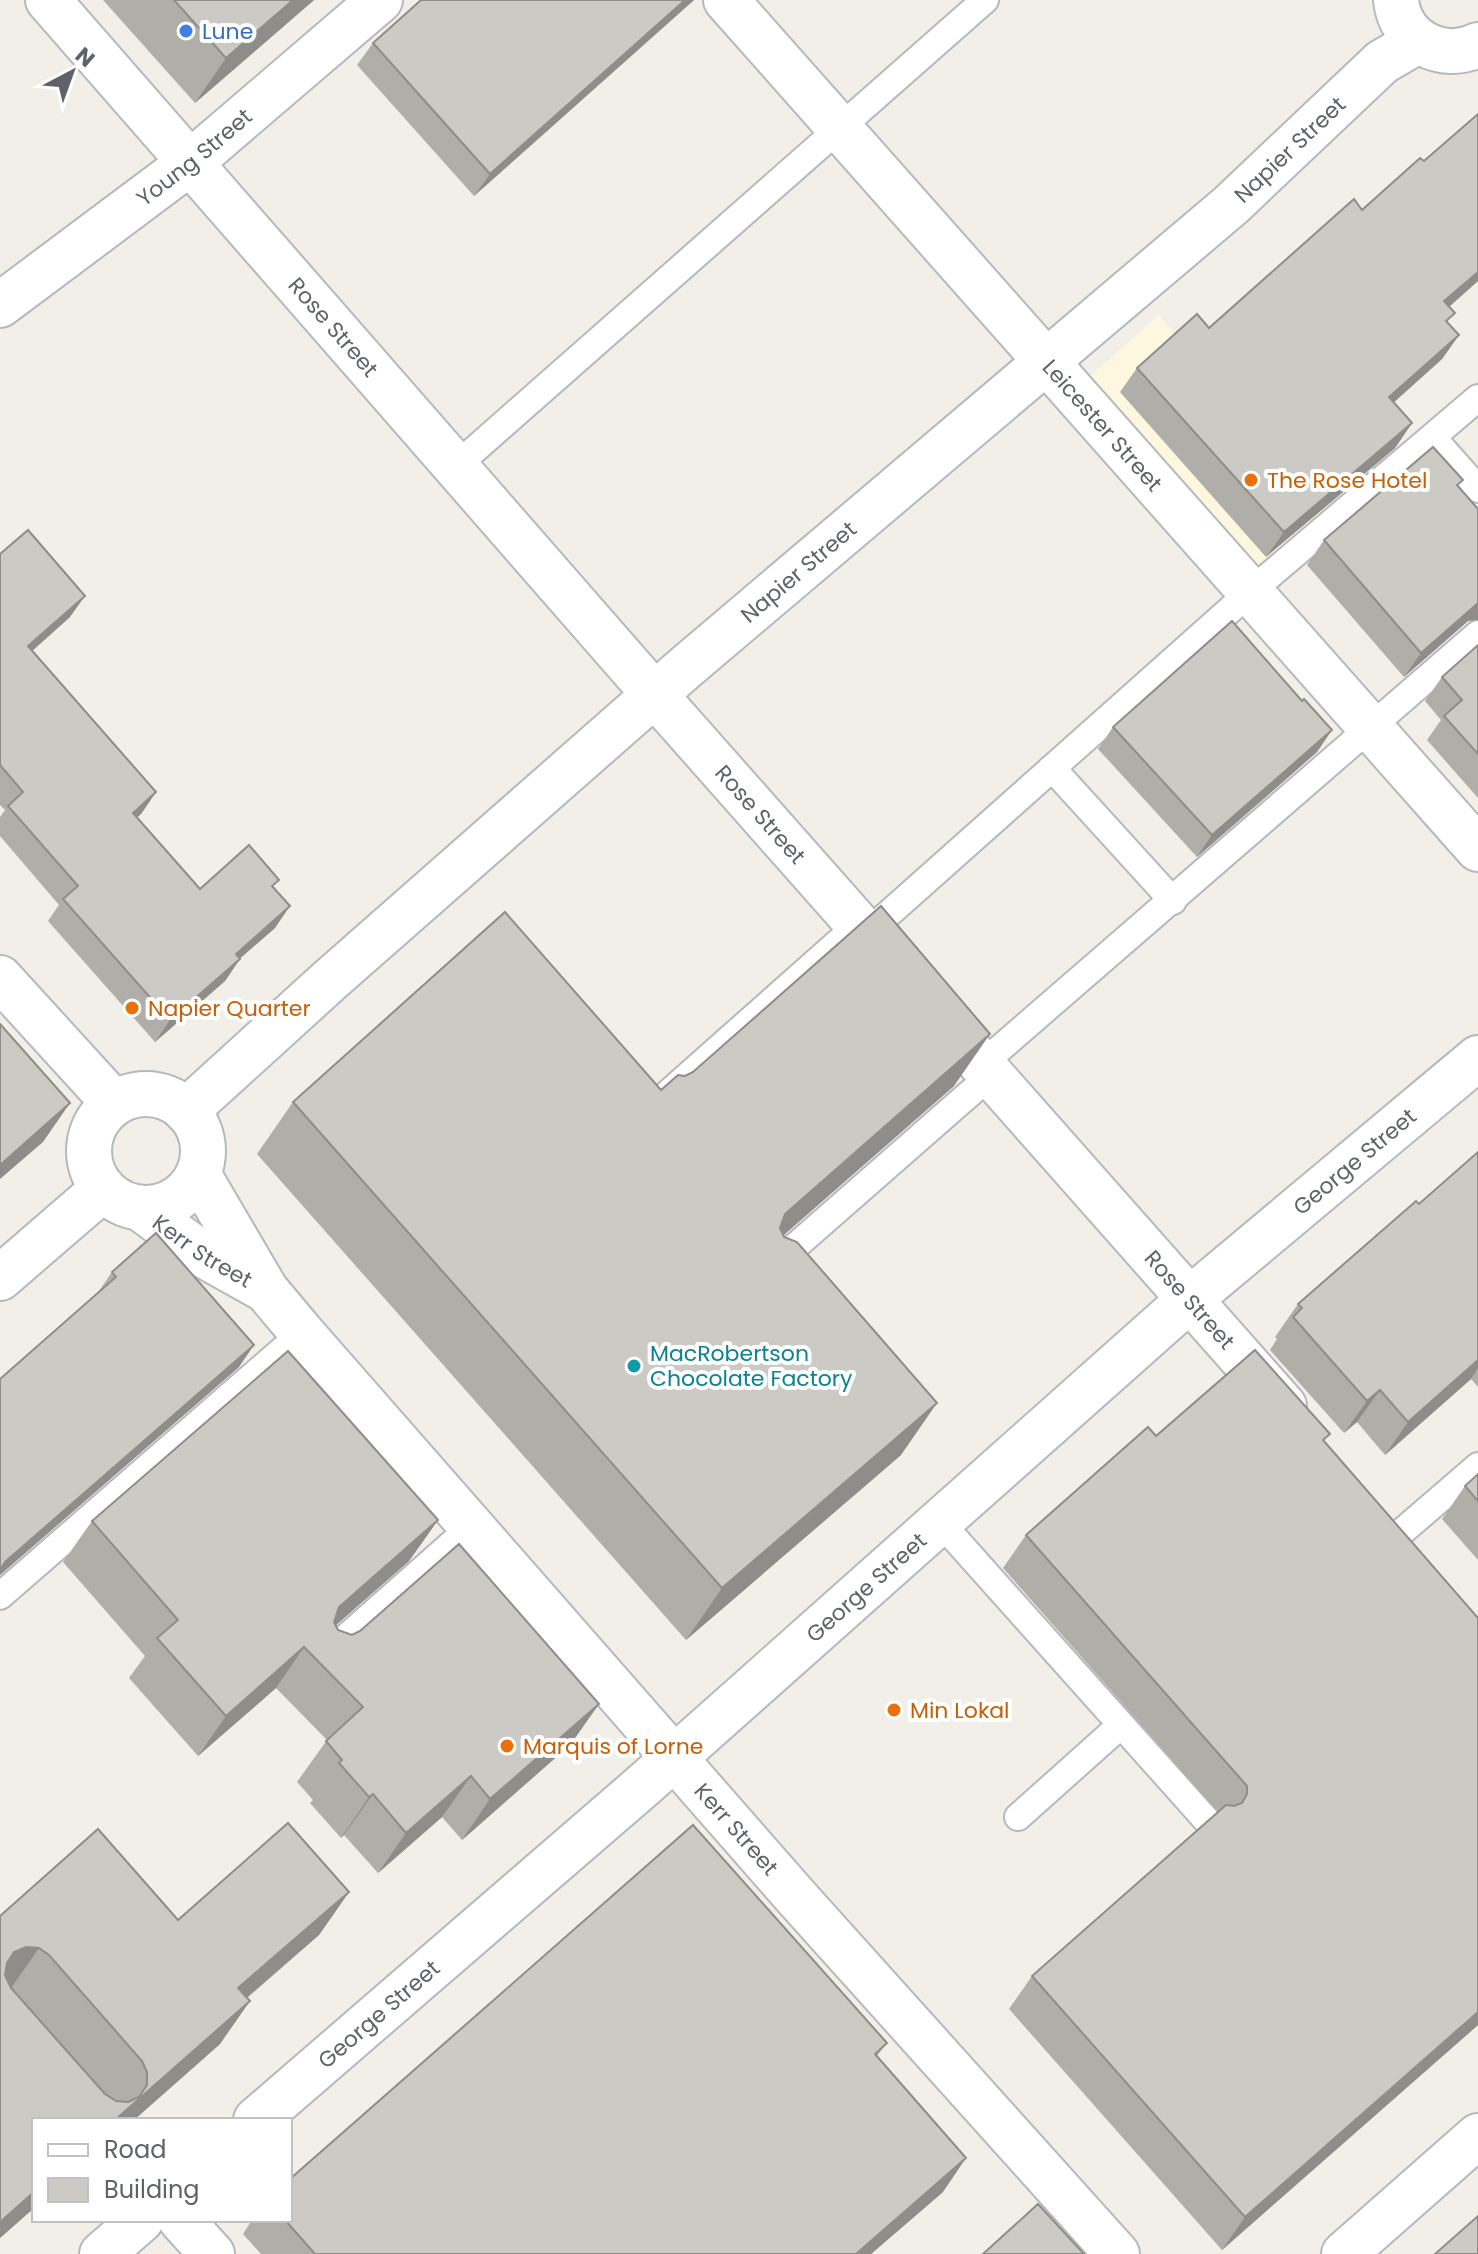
<svg xmlns="http://www.w3.org/2000/svg" width="1478" height="2254" viewBox="0 0 1478 2254" font-family="Poppins,sans-serif">
	<style>
		.commercial { fill: #fef7e0 }
		.lines { fill: none; stroke-linecap: round; stroke-linejoin: round }
		.lane-casing { stroke: #b5b8bc; stroke-width: 30 }
		.street-casing { stroke: #b5b8bc; stroke-width: 48 }
		.lane { stroke: #fff; stroke-width: 26 }
		.street { stroke: #fff; stroke-width: 44 }
		.wall { fill: #afaea9 }
		.shaded-wall { fill: #8f8d8a }
		.building { fill: #cccac5; stroke: #8f8d8a; stroke-width: 2; fill-rule: evenodd }
		.shop-dot { fill: #3f7fe0; stroke: #fff; stroke-width: 3 }
		.food-dot { fill: #e8710a; stroke: #fff; stroke-width: 3 }
		.culture-dot { fill: #0f9aa8; stroke: #fff; stroke-width: 3 }
		.labels { text-anchor: middle; dominant-baseline: central; stroke-width: 8; stroke-linejoin: round; paint-order: stroke }
		.shop-label { font-size: 22px; fill: #366cbe; stroke: #fff; text-anchor: start }
		.street-label { font-size: 22px; fill: #5f6368; stroke: #fff }
		.food-label { font-size: 22px; fill: #c56008; stroke: #fff; text-anchor: start }
		.culture-label { font-size: 22px; fill: #0d838f; stroke: #fff; text-anchor: start }
	</style>
	<rect width="100%" height="100%" fill="#f1efe8"/>
	<!-- commercial -->
	<polygon class="commercial" points="1159,315 1331,510 1252,578 1081,384"/>
	<g class="lines">
		<!-- lane casing -->
		<g class="lane-casing">
			<g id="lane">
				<polyline points="1433,438 1478,489"/>
				<polyline points="456,466 985,0"/>
				<polyline points="1052,768 1173,901"/>
				<polyline points="867,933 1250,592 1478,398"/>
				<polyline points="982,1064 1478,634"/>
				<polyline points="664,1097 859,924"/>
				<polyline points="774,1265 992,1074"/>
				<polyline points="941,1523 1209,1823"/>
				<polyline points="1398,1535 1478,1466"/>
				<polyline points="0,1596 302,1333"/>
				<polyline points="325,1656 472,1526"/>
				<polyline points="1018,1817 1121,1725"/>
			</g>
		</g>
		<!-- street casing -->
		<g class="street-casing">
			<g id="street">
				<path id="s1" d="M48,0L655,695L1284,1406"/>
				<path id="s2" d="M726,0L1478,849"/>
				<path d="M1396,0C1400,41 1442,62 1478,45"/>
				<path id="s3" d="M0,305L191,162L380,0"/>
				<polyline points="0,978 114,1103"/>
				<circle cx="146" cy="1151" r="57"/>
				<path id="s4" d="M186,1111L330,980L686,667L1231,205L1382,62L1418,41"/>
				<path id="s5" d="M198,1174L266,1290L302,1333L797,1898L1117,2254"/>
				<path id="s6" d="M140,1208L205,1256L264,1289"/>
				<polyline points="0,1278 103,1189"/>
				<path id="s7" d="M256,2120L646,1783L1190,1299L1478,1058"/>
				<polyline points="181,2220 212,2254"/>
				<polyline points="102,2254 141,2220"/>
				<polyline points="1344,2254 1478,2136"/>
			</g>
		</g>
		<!-- lane -->
		<use href="#lane" class="lane"/>
		<!-- street -->
		<use href="#street" class="street"/>
	</g>
	<!-- wall -->
	<g class="wall">
		<polygon points="103,0 314,0 195,103"/>
		<polygon points="694,0 474,196 357,65 373,43"/>
		<polygon points="1424,161 1478,281 1449,307 1448,323 1459,335 1442,359 1394,402 1412,423 1395,448 1266,557 1120,392 1137,368 1209,328"/>
		<polygon points="1458,486 1468,621 1404,677 1307,565 1324,540"/>
		<polygon points="0,554 70,617 32,651 156,792 141,814 137,817 200,889 274,888 275,928 240,958 225,981 155,1042 48,921 59,905 0,836 0,817 5,810 0,805"/>
		<polygon points="1478,645 1478,798 1427,740 1441,720 1425,701 1442,677"/>
		<polygon points="1113,727 1317,752 1197,857 1098,749"/>
		<polygon points="954,1086 783,1236 901,1455 686,1640 257,1154 293,1102 661,1090"/>
		<polygon points="1478,1152 1478,1387 1471,1379 1385,1455 1357,1422 1344,1433 1270,1350 1277,1339 1275,1337 1298,1304 1419,1204"/>
		<polygon points="112,1272 239,1367 0,1575 0,1379 97,1294"/>
		<polygon points="1156,1436 1324,1441 1478,2025 1222,2250 1009,2009 1032,1976 1218,1812 1003,1568 1026,1535"/>
		<polygon points="1478,1474 1478,1560 1442,1519 1465,1486"/>
		<polygon points="438,1520 409,1561 336,1625 338,1630 599,1704 570,1745 462,1840 442,1817 378,1873 344,1835 341,1838 310,1803 313,1800 297,1782 327,1740 276,1688 198,1756 129,1678 145,1656 63,1562 92,1521"/>
		<polygon points="349,1892 319,1935 247,1998 220,2044 0,2238 0,1916 178,1920"/>
		<polygon points="887,2043 877,2056 943,2192 871,2254 261,2254 243,2234 252,2220 290,2220"/>
	</g>
	<!-- shaded-wall -->
	<g class="shaded-wall">
		<polygon points="293,0 314,0 195,103 226,58"/>
		<polygon points="685,0 694,0 474,196 490,174"/>
		<polygon points="1478,272 1478,281 1427,326 1444,301"/>
		<polygon points="1459,335 1442,359 1372,422 1389,397"/>
		<polygon points="1412,423 1395,448 1266,557 1284,532"/>
		<polygon points="85,596 70,617 13,668 28,646"/>
		<polygon points="1478,603 1478,620 1468,621 1404,677 1421,653"/>
		<polygon points="1332,730 1317,752 1197,857 1212,835"/>
		<polygon points="156,792 141,814 117,835 133,813"/>
		<polygon points="290,906 275,928 220,976 236,954"/>
		<polygon points="240,959 225,981 155,1042 170,1020"/>
		<polygon points="990,1034 954,1086 748,1266 785,1214"/>
		<polygon points="70,1103 43,1142 0,1179 0,1165"/>
		<polygon points="254,1345 239,1367 0,1575 0,1569 5,1562"/>
		<polygon points="1478,1360 1478,1368 1471,1379 1385,1455 1408,1422"/>
		<polygon points="1380,1390 1357,1422 1344,1433 1367,1401"/>
		<polygon points="937,1403 901,1455 686,1640 722,1588"/>
		<polygon points="438,1520 409,1561 310,1648 339,1607"/>
		<polygon points="304,1647 276,1688 198,1756 226,1716"/>
		<polygon points="599,1704 570,1745 462,1840 490,1799"/>
		<polygon points="471,1776 442,1817 378,1873 406,1833"/>
		<polygon points="373,1794 344,1835 341,1838 369,1797"/>
		<polygon points="349,1892 319,1935 208,2031 238,1988"/>
		<polygon points="26,1947 39,1948 9,1991 0,1972 14,1952"/>
		<polygon points="250,2001 220,2044 134,2120 115,2120"/>
		<polygon points="1478,2012 1478,2025 1222,2250 1245,2217"/>
		<polygon points="966,2158 943,2192 871,2254 856,2254"/>
		<polygon points="34,2192 34,2208 0,2238 0,2222"/>
	</g>
	<!-- building -->
	<g class="building">
		<polygon points="174,0 293,0 226,58"/>
		<polygon points="421,0 685,0 490,174 373,43"/>
		<polygon points="1478,114 1478,272 1444,301 1455,313 1446,321 1459,335 1389,397 1412,423 1284,532 1137,368 1197,314 1209,328 1354,199 1362,210 1420,158 1424,161"/>
		<polygon points="1433,447 1463,480 1457,485 1478,509 1478,603 1421,653 1324,540"/>
		<polygon points="28,530 85,596 28,646 156,792 133,813 200,889 249,845 279,880 272,886 290,906 236,954 240,959 170,1020 63,899 78,886 8,806 23,792 0,765 0,554"/>
		<polygon points="1232,621 1302,701 1304,699 1332,730 1212,835 1113,727"/>
		<polygon points="1478,645 1478,754 1444,716 1462,700 1442,677"/>
		<polygon points="881,906 990,1034 785,1214 780,1228 784,1237 797,1242 937,1403 722,1588 293,1102 505,912 661,1090 678,1075 685,1076 693,1072"/>
		<polygon points="0,1024 70,1103 0,1165"/>
		<polygon points="1478,1152 1478,1360 1408,1422 1380,1390 1367,1401 1293,1317 1302,1308 1298,1304 1416,1201 1419,1204"/>
		<polygon points="156,1233 254,1345 5,1562 0,1570 0,1379 116,1277 112,1272"/>
		<polygon points="1255,1350 1330,1434 1323,1440 1478,1618 1478,2012 1245,2217 1032,1976 1226,1805 1234,1806 1242,1803 1247,1794 1247,1786 1026,1535 1148,1427 1156,1436"/>
		<polygon points="288,1351 438,1520 339,1607 334,1622 338,1630 352,1635 360,1631 459,1544 599,1704 490,1799 471,1776 406,1833 373,1794 369,1797 339,1763 342,1760 326,1741 363,1707 304,1647 226,1716 157,1638 178,1620 92,1521"/>
		<polygon points="1478,1474 1478,1501 1465,1486"/>
		<path d="M288,1823L349,1892L238,1988L250,2001L115,2120H34V2192L0,2222V1916L98,1829L178,1920ZM26,1947L39,1948L49,1955L142,2061L147,2072V2085L139,2097L128,2102L116,2101L105,2094L11,1988L5,1975L7,1963L14,1952Z"/>
		<polygon points="693,1825 887,2043 875,2054 966,2158 856,2254 315,2254 285,2220 290,2220 290,2179"/>
		<polygon points="1038,2204 1084,2254 983,2254"/>
		<polygon points="1478,2216 1478,2254 1435,2254"/>
	</g>
	<!-- markers -->
	<circle class="shop-dot" cx="186" cy="31" r="8"/>
	<g class="food-dot">
		<circle cx="1251" cy="480" r="8"/>
		<circle cx="132" cy="1008" r="8"/>
		<circle cx="894" cy="1710" r="8"/>
		<circle cx="507" cy="1746" r="8"/>
	</g>
	<circle class="culture-dot" cx="634" cy="1366" r="8"/>
	<g class="labels">
		<!-- shop labels -->
		<g class="shop-label">
			<text x="202" y="31">Lune</text>
		</g>
		<!-- street labels -->
		<g class="street-label">
			<text stroke="none"><textPath href="#s4" startOffset="1464">Napier Street</textPath></text>
			<text stroke="none"><textPath href="#s3" startOffset="244">Young Street</textPath></text>
			<text stroke="none"><textPath href="#s1" startOffset="434">Rose Street</textPath></text>
			<text stroke="none"><textPath href="#s2" startOffset="568">Leicester Street</textPath></text>
			<text stroke="none"><textPath href="#s4" startOffset="816">Napier Street</textPath></text>
			<text stroke="none"><textPath href="#s1" startOffset="1082">Rose Street</textPath></text>
			<text stroke="none"><textPath href="#s7" startOffset="1458">George Street</textPath></text>
			<text stroke="none"><textPath href="#s6" startOffset="76">Kerr Street</textPath></text>
			<text stroke="none"><textPath href="#s1" startOffset="1730">Rose Street</textPath></text>
			<text stroke="none"><textPath href="#s7" startOffset="810">George Street</textPath></text>
			<text stroke="none"><textPath href="#s5" startOffset="850">Kerr Street</textPath></text>
			<text stroke="none"><textPath href="#s7" startOffset="162">George Street</textPath></text>
		</g>
		<!-- food labels -->
		<g class="food-label">
			<text x="1267" y="480">The Rose Hotel</text>
			<text x="148" y="1008">Napier Quarter</text>
			<text x="910" y="1710">Min Lokal</text>
			<text x="523" y="1746">Marquis of Lorne</text>
		</g>
		<!-- culture labels -->
		<g class="culture-label">
			<text x="650" y="1353">MacRobertson<tspan x="650" dy="25">Chocolate Factory</tspan></text>
		</g>
	</g>
	<!-- legend -->
	<rect x="32" y="2118" width="260" height="104" fill="#ffffff" stroke="#bfc1c3" stroke-width="2"/>
	<rect x="48" y="2144" width="40" height="12" fill="#ffffff" stroke="#bfc1c3" stroke-width="2"/>
	<text x="104" y="2158" font-size="24" fill="#5f6368">Road</text>
	<rect x="48" y="2178" width="40" height="24" fill="#cccac5" stroke="#bfc1c3" stroke-width="2"/>
	<text x="104" y="2198" font-size="24" fill="#5f6368">Building</text>
	<!-- north arrow -->
	<g transform="translate(72 72) rotate(41)" stroke="#ffffff" stroke-width="6" paint-order="stroke">
	<path d="M0-6L14 30L0 20L-14 30Z" fill="#5f6368"/>
	<text y="-12" font-size="22" font-weight="bold" text-anchor="middle" fill="#5f6368">N</text>
	</g>
</svg>
